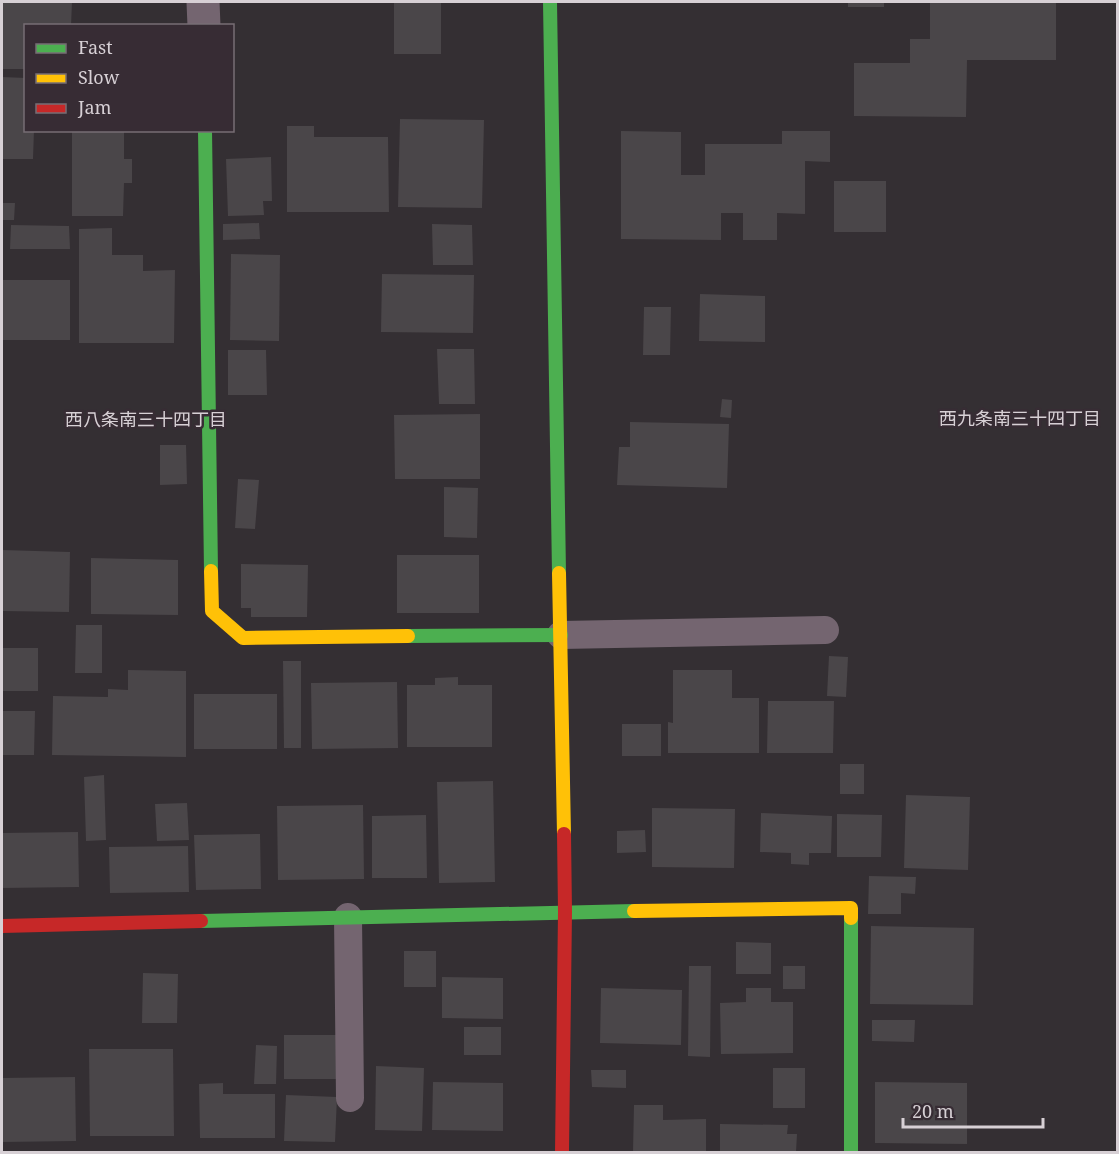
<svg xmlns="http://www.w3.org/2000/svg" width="1119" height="1154" viewBox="0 0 1119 1154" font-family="'Noto Serif','Noto Sans JP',serif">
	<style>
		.building { fill: #4a4649 }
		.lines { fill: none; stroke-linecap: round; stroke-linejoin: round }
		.lane { stroke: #746570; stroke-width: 28 }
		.street { stroke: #746570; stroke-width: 33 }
		.fast { stroke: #4caf50; stroke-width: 14 }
		.slow { stroke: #ffc107; stroke-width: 14 }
		.jam { stroke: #c62828; stroke-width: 14 }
		.labels { text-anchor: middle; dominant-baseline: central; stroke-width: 5; stroke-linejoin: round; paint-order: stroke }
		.neighbourhood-label { font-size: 18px; fill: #d7d0d5; stroke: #372c34 }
	</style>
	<rect width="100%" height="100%" fill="#342f33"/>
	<!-- building -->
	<g class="building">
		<polygon points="2,2 72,2 71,26 26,26 26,69 2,69"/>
		<rect x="394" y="2" width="47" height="52"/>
		<rect x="848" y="2" width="36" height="5"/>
		<polygon points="930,2 1056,2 1056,60 967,60 966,117 854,116 854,63 910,63 910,39 930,39"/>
		<polygon points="2,77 26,78 26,130 34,130 33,159 2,159"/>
		<polygon points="400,119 484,120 482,208 398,207"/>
		<polygon points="287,126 314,126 314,137 388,137 389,212 287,212"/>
		<polygon points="72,130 124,130 124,159 132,159 132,183 124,183 123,216 72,216"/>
		<polygon points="621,131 681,132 681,175 705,175 705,144 782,144 782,131 830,131 830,162 805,161 805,214 777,213 777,240 743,240 743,213 721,213 721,240 621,239"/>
		<polygon points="271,157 272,201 263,201 264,215 228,216 226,159"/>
		<rect x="834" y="181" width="52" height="51"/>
		<polygon points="2,203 15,203 14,220 2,220"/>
		<polygon points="259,223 260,239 223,240 223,224"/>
		<polygon points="432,224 472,225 473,265 433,265"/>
		<polygon points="11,225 69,226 70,249 10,249"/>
		<polygon points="112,228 112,255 143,255 143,271 175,270 174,343 79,343 79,229"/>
		<polygon points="231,254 280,255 279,341 230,340"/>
		<polygon points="382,274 474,275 473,333 381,332"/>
		<rect x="2" y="280" width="68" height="60"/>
		<polygon points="700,294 765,296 765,342 699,341"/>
		<polygon points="644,307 671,307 670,355 643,355"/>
		<polygon points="437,349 474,349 475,404 439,404"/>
		<polygon points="228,350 266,350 267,395 228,395"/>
		<polygon points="722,399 732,400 731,418 720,417"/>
		<polygon points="480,414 480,479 395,479 394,415"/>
		<polygon points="630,422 729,424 727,488 617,485 619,447 630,447"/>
		<polygon points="160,445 186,445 187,484 160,485"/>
		<polygon points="238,479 259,480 255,529 235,528"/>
		<polygon points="444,487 478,488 477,538 444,537"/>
		<polygon points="2,550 70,552 69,612 2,611"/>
		<rect x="397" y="555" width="82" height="58"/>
		<polygon points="91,558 178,560 178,615 91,614"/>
		<polygon points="241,564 308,565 307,617 251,617 251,608 241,608"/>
		<polygon points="76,625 102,625 102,673 75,673"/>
		<rect x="2" y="648" width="36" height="43"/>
		<polygon points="829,656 848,657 846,697 827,696"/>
		<polygon points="283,661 301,661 301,748 284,748"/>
		<polygon points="128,670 186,671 186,757 52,755 53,696 108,697 108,689 128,690"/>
		<polygon points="673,670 732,670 732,698 759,698 759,753 668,753 668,722 673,723"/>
		<polygon points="458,677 458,685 492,685 492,747 407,747 407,685 435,685 435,678"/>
		<polygon points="397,682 398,748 312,749 311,683"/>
		<rect x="194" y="694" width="83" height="55"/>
		<polygon points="768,701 834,701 833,753 767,753"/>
		<polygon points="2,711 35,711 34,755 2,755"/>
		<rect x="622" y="724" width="39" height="32"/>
		<rect x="840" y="764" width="24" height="30"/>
		<polygon points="104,775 106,840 86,841 84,777"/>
		<polygon points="493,781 495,882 439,883 437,782"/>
		<polygon points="906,795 970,797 968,870 904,868"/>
		<polygon points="187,803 189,840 157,841 155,804"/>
		<polygon points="363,805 364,879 278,880 277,806"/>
		<polygon points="652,808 735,809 734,868 652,867"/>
		<polygon points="761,813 832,816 831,853 809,853 809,865 791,864 791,853 760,852"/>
		<polygon points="837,814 882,815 881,857 837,857"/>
		<polygon points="426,815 427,878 372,878 372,816"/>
		<polygon points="645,830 646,852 617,853 617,831"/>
		<polygon points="78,832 79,887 2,888 2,833"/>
		<polygon points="260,834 261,889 196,890 194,835"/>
		<polygon points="188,846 189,892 110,893 109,847"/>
		<polygon points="869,876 916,877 915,894 901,893 901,914 868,914"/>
		<polygon points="871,926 974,928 973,1005 870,1004"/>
		<polygon points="736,942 771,943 771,974 736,974"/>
		<rect x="404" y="951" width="32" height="36"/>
		<polygon points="689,966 711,966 710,1057 688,1056"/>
		<rect x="783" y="966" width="22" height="23"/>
		<polygon points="143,973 178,974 177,1023 142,1023"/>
		<polygon points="442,977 503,978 503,1019 442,1018"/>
		<polygon points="601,988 682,990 681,1045 600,1043"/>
		<polygon points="746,988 771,988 771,1002 793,1002 793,1053 721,1054 720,1003 746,1002"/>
		<polygon points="872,1020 915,1020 914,1042 872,1041"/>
		<rect x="464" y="1027" width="37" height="28"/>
		<rect x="284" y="1035" width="53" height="44"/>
		<polygon points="256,1045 277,1046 276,1084 254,1084"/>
		<polygon points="89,1049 173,1049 174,1136 90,1136"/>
		<polygon points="376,1066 424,1068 422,1131 375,1130"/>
		<rect x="773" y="1068" width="32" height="40"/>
		<polygon points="591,1070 626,1070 626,1088 592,1087"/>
		<polygon points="75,1077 76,1141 2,1142 2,1078"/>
		<polygon points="433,1082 503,1083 503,1131 432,1130"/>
		<polygon points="875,1082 967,1083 967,1144 875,1143"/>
		<polygon points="223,1083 223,1094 275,1094 275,1138 200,1138 199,1084"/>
		<polygon points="286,1095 337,1097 335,1142 284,1141"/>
		<polygon points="634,1105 663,1105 663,1120 706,1119 706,1152 633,1152"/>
		<polygon points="720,1124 788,1125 787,1134 797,1134 796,1152 720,1152"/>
	</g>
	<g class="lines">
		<!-- lane -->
		<g class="lane">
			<polyline points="561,635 825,630"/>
			<polyline points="348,917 350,1098"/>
		</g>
		<!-- street -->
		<polyline class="street" points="203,2 204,26"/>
		<!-- fast -->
		<g class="fast">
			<polyline points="550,2 559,573"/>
			<polyline points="205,130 211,571"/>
			<polyline points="408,636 561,635"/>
			<polyline points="851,918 851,1152"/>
			<polyline points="201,921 634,911"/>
		</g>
		<!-- slow -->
		<g class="slow">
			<polyline points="211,571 212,611 243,638 408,636"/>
			<polyline points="559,573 564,834"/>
			<polyline points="634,911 851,908 851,918"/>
		</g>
		<!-- jam -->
		<g class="jam">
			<polyline points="2,926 201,921"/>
			<polyline points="562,1152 565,912 564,834"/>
		</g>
	</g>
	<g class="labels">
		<!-- neighbourhood labels -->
		<g class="neighbourhood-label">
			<text x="1020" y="418">西九条南三十四丁目</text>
			<text x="146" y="419">西八条南三十四丁目</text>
		</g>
	</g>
	<!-- border -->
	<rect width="1119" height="1154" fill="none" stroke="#d7d0d5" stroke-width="6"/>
	<!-- legend -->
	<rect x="24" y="24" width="210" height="108" fill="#372c34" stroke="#776e74" stroke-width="1.5"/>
	<rect x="36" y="44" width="30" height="9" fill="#4caf50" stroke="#776e74" stroke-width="1.5"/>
	<text x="78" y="54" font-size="18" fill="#d7d0d5">Fast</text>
	<rect x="36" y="74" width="30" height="9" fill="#ffc107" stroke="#776e74" stroke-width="1.5"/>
	<text x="78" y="84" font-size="18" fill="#d7d0d5">Slow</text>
	<rect x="36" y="104" width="30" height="9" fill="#c62828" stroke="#776e74" stroke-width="1.5"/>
	<text x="78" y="114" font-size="18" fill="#d7d0d5">Jam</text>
	<!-- scale -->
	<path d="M903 1118v9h140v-9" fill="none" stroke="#d7d0d5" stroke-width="3"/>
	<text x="912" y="1118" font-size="18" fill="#d7d0d5" stroke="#372c34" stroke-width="4.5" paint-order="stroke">20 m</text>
</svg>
